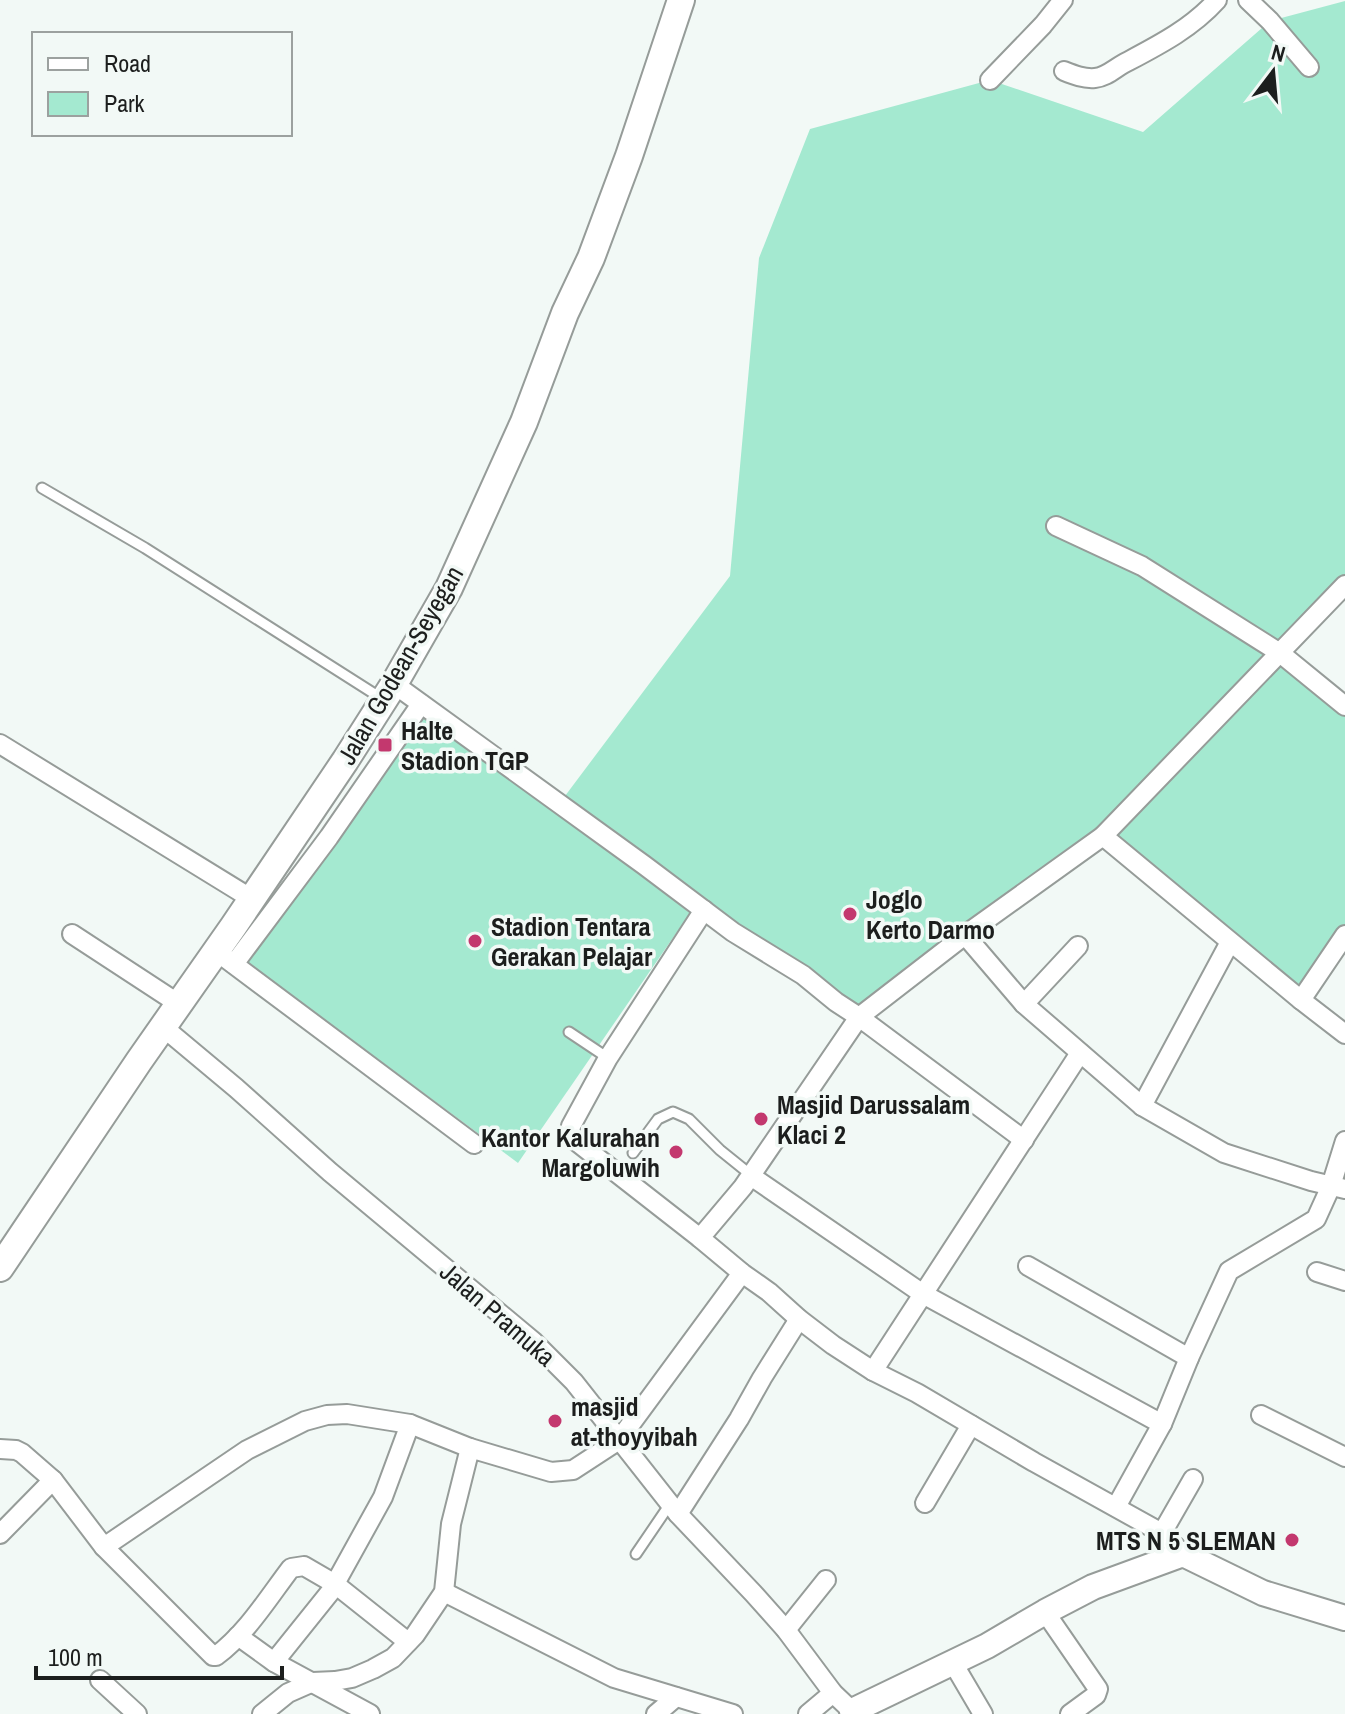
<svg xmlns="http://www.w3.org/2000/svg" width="1345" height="1714" viewBox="0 0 1345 1714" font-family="'Archivo Narrow',sans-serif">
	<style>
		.green { fill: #a4e9d0 }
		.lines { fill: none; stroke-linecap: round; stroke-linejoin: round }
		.service-casing { stroke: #969c99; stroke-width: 13 }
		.minor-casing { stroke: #969c99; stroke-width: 22 }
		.tertiary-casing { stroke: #969c99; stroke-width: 28 }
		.secondary-casing { stroke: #969c99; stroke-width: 30 }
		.service { stroke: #fff; stroke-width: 9 }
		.minor { stroke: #fff; stroke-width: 18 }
		.tertiary { stroke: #fff; stroke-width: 24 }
		.secondary { stroke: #fff; stroke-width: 26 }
		.poi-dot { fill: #c3386e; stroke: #f2f9f6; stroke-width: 3 }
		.labels { text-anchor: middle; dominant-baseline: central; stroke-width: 7; stroke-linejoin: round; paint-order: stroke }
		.street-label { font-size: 26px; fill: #1c1e1d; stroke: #f2f9f6 }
		.poi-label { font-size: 26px; font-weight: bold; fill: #1c1e1d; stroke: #f2f9f6; text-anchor: start }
	</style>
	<rect width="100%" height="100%" fill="#f2f9f6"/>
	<!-- green -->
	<g class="green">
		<polygon points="1345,1 1345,585 1280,653 1345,705 1345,946 1301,1000 1103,837 859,1017 559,804 730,576 759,258 810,129 990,80 1143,132 1270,21"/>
		<polygon points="421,704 690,913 518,1163 240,957"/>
	</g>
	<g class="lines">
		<!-- service casing -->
		<g class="service-casing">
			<g id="service">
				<polyline points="42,488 145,548 381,698"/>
				<polyline points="569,1032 608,1058"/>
				<polyline points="633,1153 658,1119 673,1112 689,1119 720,1150 751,1175"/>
				<polyline points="636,1554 670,1504"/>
			</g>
		</g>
		<!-- minor casing -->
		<g class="minor-casing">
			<g id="minor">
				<polyline points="1248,0 1270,21 1309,67"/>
				<path d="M1064,71C1074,75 1084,79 1095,78C1106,77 1114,69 1123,64C1157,46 1191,29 1217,0"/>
				<polyline points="990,80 1043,25 1063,0"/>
				<polyline points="1056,526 1142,566 1280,653 1345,706"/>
				<polyline points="394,684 644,865 733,932 803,975 836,1002 859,1017 1024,1140"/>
				<polyline points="0,744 252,899"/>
				<polyline points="1103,836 1301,1000 1345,1034"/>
				<polyline points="72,934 179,1004"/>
				<polyline points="965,935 1024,1004 1142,1106 1224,1153 1311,1181 1345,1189"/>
				<polyline points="216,951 474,1144"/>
				<polyline points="234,964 329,837 421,704"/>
				<polyline points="1301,1000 1345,935"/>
				<polyline points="1024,1004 1078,946"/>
				<polyline points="163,1027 236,1088 330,1172 534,1342 574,1382 678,1514 753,1593 786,1630 833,1693 852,1711"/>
				<polyline points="1142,1106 1230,942"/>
				<polyline points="751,1176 923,1294 1162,1424"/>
				<polyline points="700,1238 572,1138 570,1132 571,1126 608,1058 704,910"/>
				<polyline points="1028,1266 1189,1358"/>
				<polyline points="1317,1272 1345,1281"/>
				<polyline points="873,1371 1080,1053"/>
				<polyline points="1261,1415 1345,1457"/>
				<path d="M0,1449L16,1450L22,1453L53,1480L104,1547L213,1656H216C247,1633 268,1598 291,1568L304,1566L335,1584L408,1642"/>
				<polyline points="925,1503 971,1425"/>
				<polyline points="1116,1507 1162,1424 1189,1358 1229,1271 1316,1219 1331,1186 1345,1141"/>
				<polyline points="678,1514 739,1419 762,1378 799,1319"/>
				<polyline points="1162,1533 1193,1479"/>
				<polyline points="0,1534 53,1480"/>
				<polyline points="104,1547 247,1450 305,1421 327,1415 347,1414 410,1424 470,1448"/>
				<polyline points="1183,1554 1162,1533 1034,1462 917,1393 873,1371 833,1345 799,1319 769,1292 742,1273 700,1238 743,1187 859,1017 965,935 1103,836 1345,585"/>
				<polyline points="444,1592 614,1678 733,1714"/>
				<polyline points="1045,1612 1098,1689 1096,1695 1070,1714"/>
				<polyline points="786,1630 826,1580"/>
				<polyline points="238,1636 274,1662 370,1714"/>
				<polyline points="274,1662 331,1591 383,1497 410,1424"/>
				<polyline points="953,1663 983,1714"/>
				<polyline points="100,1680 137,1714"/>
				<polyline points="262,1714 288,1693 313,1682 335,1681 352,1678 373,1669 393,1658 415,1635 444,1592 451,1524 470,1448 551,1472 573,1470 619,1440 742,1273"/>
				<polyline points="656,1714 676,1697"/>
				<polyline points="808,1714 833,1693"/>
			</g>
		</g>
		<!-- tertiary casing -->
		<g class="tertiary-casing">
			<polyline id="tertiary" points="854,1714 852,1711 987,1646 1045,1612 1093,1587 1183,1554 1263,1593 1345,1618"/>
		</g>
		<!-- secondary casing -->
		<g class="secondary-casing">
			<polyline id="secondary" points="0,1268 139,1061 233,927 345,761 394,684 449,588 524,422 565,313 591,258 629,156 681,0"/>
		</g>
		<!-- service -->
		<use href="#service" class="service"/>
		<!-- minor -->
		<use href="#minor" class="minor"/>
		<!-- tertiary -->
		<use href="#tertiary" class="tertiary"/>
		<!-- secondary -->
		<use href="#secondary" class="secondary"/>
	</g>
	<!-- markers -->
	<g class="poi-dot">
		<rect x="377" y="737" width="16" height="16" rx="4"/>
		<circle cx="850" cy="914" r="8"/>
		<circle cx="475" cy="941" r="8"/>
		<circle cx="761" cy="1119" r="8"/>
		<circle cx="676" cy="1152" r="8"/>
		<circle cx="555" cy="1421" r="8"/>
		<circle cx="1292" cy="1540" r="8"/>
	</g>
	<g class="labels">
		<!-- street labels -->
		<g class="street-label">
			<text transform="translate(400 665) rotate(-60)">Jalan Godean-Seyegan</text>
			<text transform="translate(498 1314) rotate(41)">Jalan Pramuka</text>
		</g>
		<!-- poi labels -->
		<g class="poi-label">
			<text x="401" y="730">Halte<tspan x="401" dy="30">Stadion TGP</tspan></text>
			<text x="866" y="899">Joglo<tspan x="866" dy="30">Kerto Darmo</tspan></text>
			<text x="491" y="926">Stadion Tentara<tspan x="491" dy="30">Gerakan Pelajar</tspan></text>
			<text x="777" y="1104">Masjid Darussalam<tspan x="777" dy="30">Klaci 2</tspan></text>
			<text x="660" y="1137" text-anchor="end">Kantor Kalurahan<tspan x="660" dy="30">Margoluwih</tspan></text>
			<text x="571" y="1406">masjid<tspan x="571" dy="30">at-thoyyibah</tspan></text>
			<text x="1276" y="1540" text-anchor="end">MTS N 5 SLEMAN</text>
		</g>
	</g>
	<!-- legend -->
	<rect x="32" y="32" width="260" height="104" fill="#f2f9f6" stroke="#9ca19f" stroke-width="2"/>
	<rect x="48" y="58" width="40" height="12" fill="#ffffff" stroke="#9ca19f" stroke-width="2"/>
	<text x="104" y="72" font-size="24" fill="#1c1e1d">Road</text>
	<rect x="48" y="92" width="40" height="24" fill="#a4e9d0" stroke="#9ca19f" stroke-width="2"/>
	<text x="104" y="112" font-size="24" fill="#1c1e1d">Park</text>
	<!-- north arrow -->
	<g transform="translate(1273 72) rotate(16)" stroke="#f2f9f6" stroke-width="6" paint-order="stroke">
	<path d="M0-6L14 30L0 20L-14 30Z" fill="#1c1e1d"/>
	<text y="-12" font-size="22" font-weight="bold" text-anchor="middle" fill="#1c1e1d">N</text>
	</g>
	<!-- scale -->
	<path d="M36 1666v12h246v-12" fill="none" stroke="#1c1e1d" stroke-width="4"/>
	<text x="48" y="1666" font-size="24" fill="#1c1e1d" stroke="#f2f9f6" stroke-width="6" paint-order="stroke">100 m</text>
</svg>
